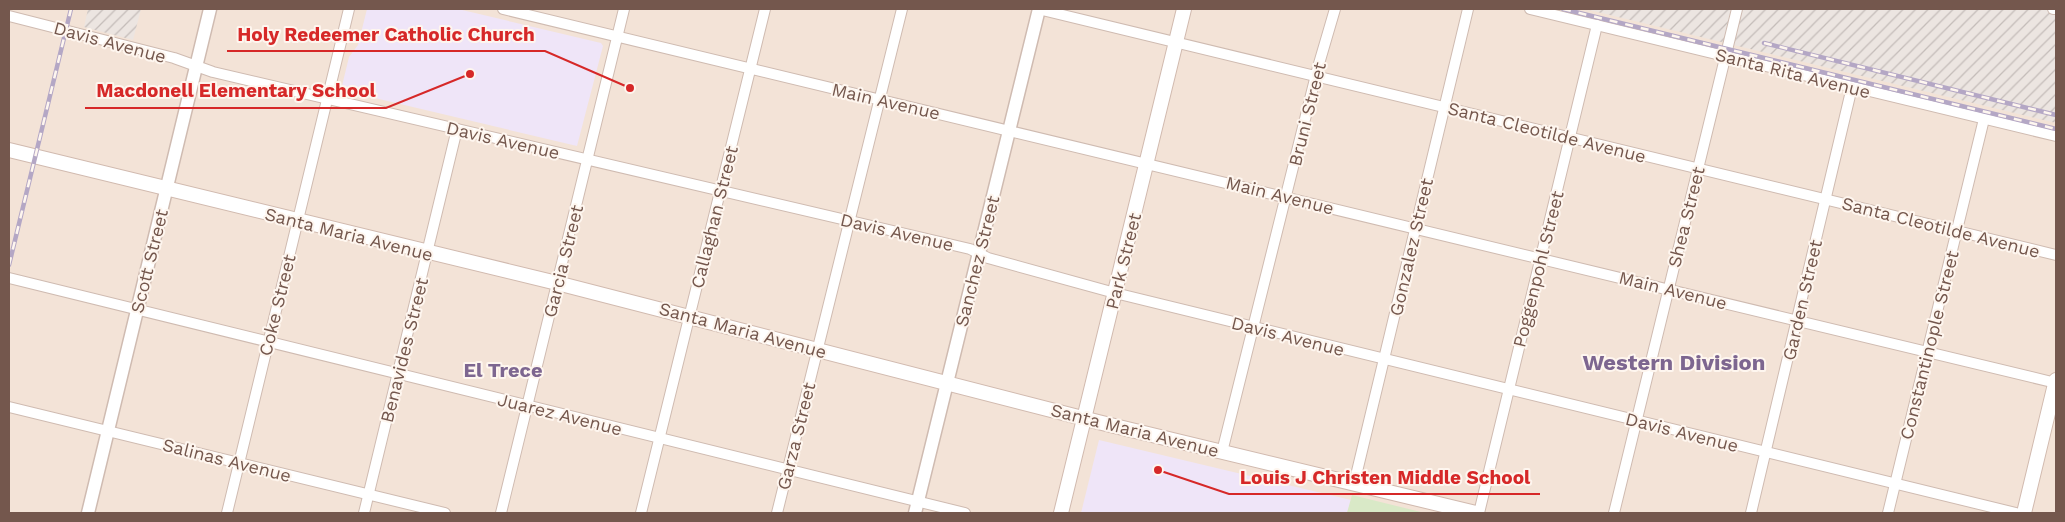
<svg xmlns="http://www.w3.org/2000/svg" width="2065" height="522" viewBox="0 0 2065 522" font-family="'Work Sans',sans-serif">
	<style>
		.residential { fill: #f3e3d7 }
		.industrial { fill: url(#industrial-furrows) }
		.education { fill: #efe5f8 }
		.pitch { fill: #d9e9c7 }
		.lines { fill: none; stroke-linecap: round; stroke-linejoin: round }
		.minor-casing { stroke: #cfbbb1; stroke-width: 12 }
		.tertiary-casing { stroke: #cfbbb1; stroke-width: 15 }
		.secondary-casing { stroke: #d1baaf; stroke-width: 16 }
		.minor { stroke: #fff; stroke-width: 10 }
		.tertiary { stroke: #fff; stroke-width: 12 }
		.secondary { stroke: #fff; stroke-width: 14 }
		.rail-casing { stroke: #b4a7c5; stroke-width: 4.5 }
		.rail { stroke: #fef6ef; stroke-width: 2.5; stroke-dasharray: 8; stroke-linecap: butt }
		.labels { text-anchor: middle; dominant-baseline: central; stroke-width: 4; stroke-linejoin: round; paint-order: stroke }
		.street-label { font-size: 18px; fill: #74574d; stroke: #fef6ef }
		.quarter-label { font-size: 20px; font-weight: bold; fill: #7d6690; stroke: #fef6ef }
		.district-label { font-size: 22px; font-weight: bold; fill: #7d6690; stroke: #fef6ef }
		.leader { fill: none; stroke: #d62828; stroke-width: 2 }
		.callout-dot { fill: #d62828; stroke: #fef6ef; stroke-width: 2 }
		.callout-label { font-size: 19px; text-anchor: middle; font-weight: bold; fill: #d62828; stroke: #fef6ef; stroke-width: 4; stroke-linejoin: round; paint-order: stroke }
	</style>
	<defs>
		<pattern id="industrial-furrows" width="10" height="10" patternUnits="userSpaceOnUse" patternTransform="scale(1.25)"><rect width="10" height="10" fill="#ece5e1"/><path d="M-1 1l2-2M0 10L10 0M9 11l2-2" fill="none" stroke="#c4bcb9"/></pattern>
	</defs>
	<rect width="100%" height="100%" fill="#fbf2e9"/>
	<!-- residential -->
	<rect class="residential" x="9" y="9" width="2047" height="504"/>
	<!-- industrial -->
	<g class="industrial">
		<polygon points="88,9 141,9 133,40 84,27"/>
		<polygon points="1585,9 2056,9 2056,123"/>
	</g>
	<!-- education -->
	<g class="education">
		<polygon points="367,9 458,9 601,43 603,46 577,146 341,90 349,57 358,45"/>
		<polygon points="1099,440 1351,500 1347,513 1081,513"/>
	</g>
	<!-- pitch -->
	<polygon class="pitch" points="1352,495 1425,513 1347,513"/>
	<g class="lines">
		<!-- minor casing -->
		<g class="minor-casing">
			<g id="minor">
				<polyline points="503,9 2056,383"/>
				<polyline points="1038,9 2056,255"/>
				<polyline points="1530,9 2056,136"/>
				<polyline points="2053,9 2056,9"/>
				<polyline points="9,16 174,58 213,72 970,249 988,258 1115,293 2016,513"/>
				<polyline points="9,278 965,513"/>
				<polyline points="9,407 445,513"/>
				<polyline points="1222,452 1318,67 1335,9"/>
				<polyline points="1354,484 1468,9"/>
				<polyline points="227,513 349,9"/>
				<polyline points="364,513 457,129"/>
				<polyline points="501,513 624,9"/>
				<polyline points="641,513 765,9"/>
				<polyline points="777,513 902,9"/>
				<polyline points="1479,513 1597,25"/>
				<polyline points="1614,513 1737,9"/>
				<polyline points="1751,513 1852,87"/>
				<polyline points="1888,513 1984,119"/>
			</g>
		</g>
		<!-- tertiary casing -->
		<g class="tertiary-casing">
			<g id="tertiary">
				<polyline points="88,513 210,9"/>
				<polyline points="915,513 1039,9"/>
			</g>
		</g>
		<!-- secondary casing -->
		<g class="secondary-casing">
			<g id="secondary">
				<polyline points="9,150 557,283 1098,422 1476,513"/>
				<polyline points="1061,513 1184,9"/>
				<polyline points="2024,513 2056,380"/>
			</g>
		</g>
		<!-- minor -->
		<use href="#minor" class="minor"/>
		<!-- tertiary -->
		<use href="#tertiary" class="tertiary"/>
		<!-- secondary -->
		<use href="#secondary" class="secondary"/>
		<!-- rail casing -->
		<g class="rail-casing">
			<g id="rail">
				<polyline points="1563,9 2056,129"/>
				<polyline points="1764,43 2056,115"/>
				<polyline points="9,265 71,9"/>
			</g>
		</g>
		<!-- rail -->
		<use href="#rail" class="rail"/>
	</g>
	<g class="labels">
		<!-- street labels -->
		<g class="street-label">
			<text transform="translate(110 42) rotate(15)">Davis Avenue</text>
			<text transform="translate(1793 73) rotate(14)">Santa Rita Avenue</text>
			<text transform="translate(886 101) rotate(13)">Main Avenue</text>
			<text transform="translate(1307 114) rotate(-76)">Bruni Street</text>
			<text transform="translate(1547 132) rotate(14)">Santa Cleotilde Avenue</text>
			<text transform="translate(503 140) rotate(13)">Davis Avenue</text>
			<text transform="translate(1280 195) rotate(14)">Main Avenue</text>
			<text transform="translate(714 217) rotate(-76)">Callaghan Street</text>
			<text transform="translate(1686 217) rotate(-76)">Shea Street</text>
			<text transform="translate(1941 227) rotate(14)">Santa Cleotilde Avenue</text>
			<text transform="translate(897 232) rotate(13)">Davis Avenue</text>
			<text transform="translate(349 234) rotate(14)">Santa Maria Avenue</text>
			<text transform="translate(1411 247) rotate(-77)">Gonzalez Street</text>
			<text transform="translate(149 261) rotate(-76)">Scott Street</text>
			<text transform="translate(563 261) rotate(-76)">Garcia Street</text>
			<text transform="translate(977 261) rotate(-76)">Sanchez Street</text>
			<text transform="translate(1123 261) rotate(-76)">Park Street</text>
			<text transform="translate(1538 269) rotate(-76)">Poggenpohl Street</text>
			<text transform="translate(1673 290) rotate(14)">Main Avenue</text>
			<text transform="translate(1802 300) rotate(-77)">Garden Street</text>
			<text transform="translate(277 305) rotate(-76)">Coke Street</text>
			<text transform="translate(743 330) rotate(15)">Santa Maria Avenue</text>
			<text transform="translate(1288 336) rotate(14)">Davis Avenue</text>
			<text transform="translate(1929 345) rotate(-76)">Constantinople Street</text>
			<text transform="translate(404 350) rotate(-76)">Benavides Street</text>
			<text transform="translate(560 414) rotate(14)">Juarez Avenue</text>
			<text transform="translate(1135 430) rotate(14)">Santa Maria Avenue</text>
			<text transform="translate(1682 432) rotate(14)">Davis Avenue</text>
			<text transform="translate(796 436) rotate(-76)">Garza Street</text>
			<text transform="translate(227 460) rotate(14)">Salinas Avenue</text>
		</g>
		<!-- quarter labels -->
		<g class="quarter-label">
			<text x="503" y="370">El Trece</text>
		</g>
		<!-- district labels -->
		<g class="district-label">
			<text x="1674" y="362">Western Division</text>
		</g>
	</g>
	<!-- callouts -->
	<path class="leader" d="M630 88L545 51H227M470 74L386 108H85M1158 470L1229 494H1540"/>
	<g class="callout-dot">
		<circle cx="630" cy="88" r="5"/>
		<circle cx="470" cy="74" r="5"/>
		<circle cx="1158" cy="470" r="5"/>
	</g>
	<g class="callout-label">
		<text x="386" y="41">Holy Redeemer Catholic Church</text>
		<text x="236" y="97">Macdonell Elementary School</text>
		<text x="1385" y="484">Louis J Christen Middle School</text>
	</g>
	<!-- border -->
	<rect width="2065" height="522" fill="none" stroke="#74574d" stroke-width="20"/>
</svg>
